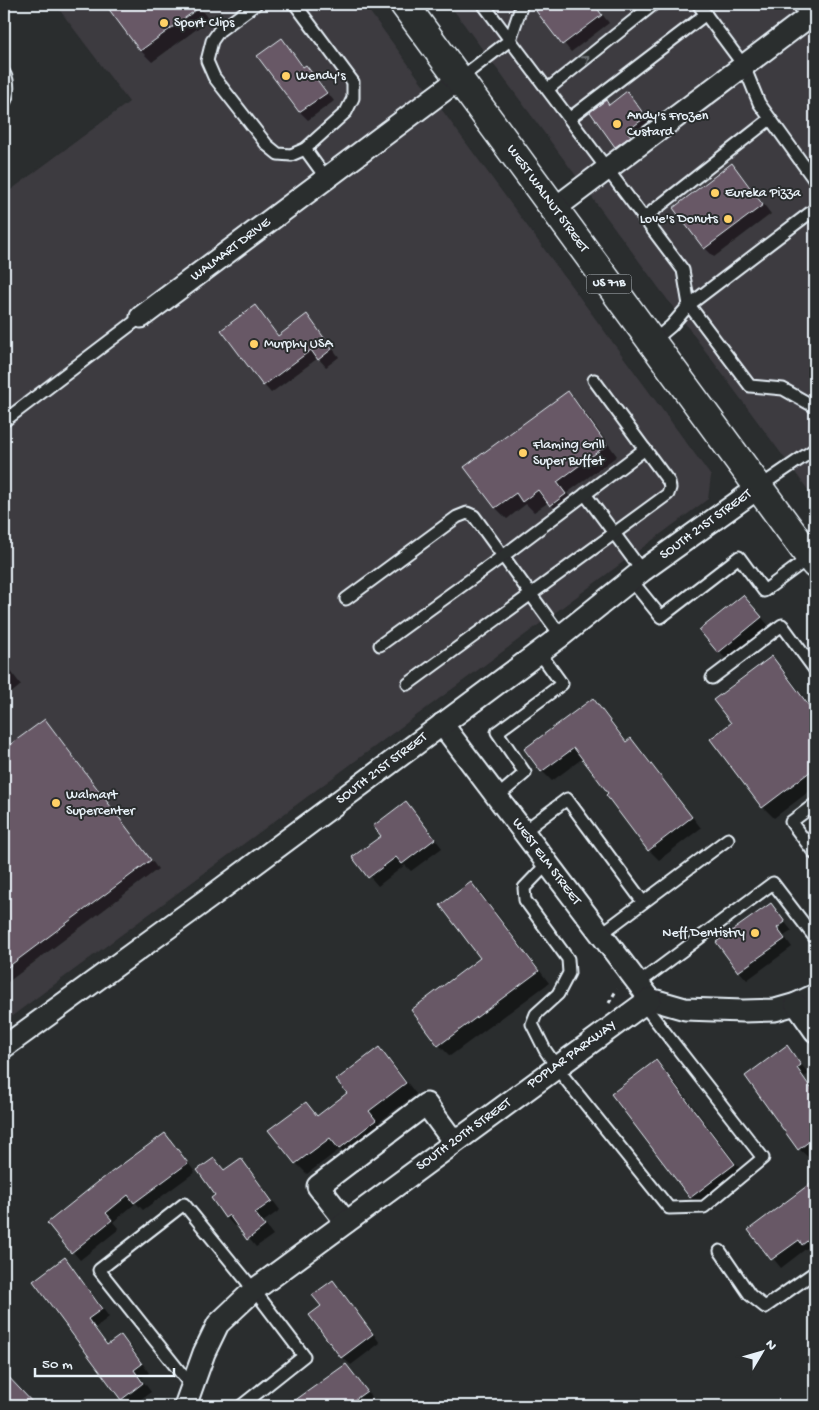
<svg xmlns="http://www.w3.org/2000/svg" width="819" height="1410" viewBox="0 0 819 1410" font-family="'Gochi Hand',sans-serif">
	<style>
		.built { fill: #3c3a3f }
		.shadow { fill: #0007 }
		.building { fill: #675966; stroke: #e8f1f8 }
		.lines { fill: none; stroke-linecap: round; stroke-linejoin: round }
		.service-casing { stroke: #e8f1f8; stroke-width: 15 }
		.minor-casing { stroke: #e8f1f8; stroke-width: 25 }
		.primary-casing { stroke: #e8f1f8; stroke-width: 31 }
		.path { stroke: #e8f1f8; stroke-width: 3; stroke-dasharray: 4 4; stroke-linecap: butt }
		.service { stroke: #2a2d2e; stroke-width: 11 }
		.minor { stroke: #2a2d2e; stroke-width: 21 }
		.primary { stroke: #2a2d2e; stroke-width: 28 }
		.oneway { stroke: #6c7275 }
		.poi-dot { fill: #ffd166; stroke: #2a2d2e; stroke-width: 2 }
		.labels { text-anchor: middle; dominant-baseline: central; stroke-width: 4; stroke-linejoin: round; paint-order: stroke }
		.shield { fill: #2a2d2e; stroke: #afb6bb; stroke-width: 1 }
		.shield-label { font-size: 12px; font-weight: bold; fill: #e8f1f8 }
		.poi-label { font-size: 14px; fill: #e8f1f8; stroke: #2a2d2e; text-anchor: start }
		.street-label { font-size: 14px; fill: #e8f1f8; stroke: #2a2d2e }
	</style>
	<rect width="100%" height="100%" fill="#2a2d2e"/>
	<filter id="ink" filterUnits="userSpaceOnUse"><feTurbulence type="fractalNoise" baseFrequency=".02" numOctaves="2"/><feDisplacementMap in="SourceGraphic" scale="10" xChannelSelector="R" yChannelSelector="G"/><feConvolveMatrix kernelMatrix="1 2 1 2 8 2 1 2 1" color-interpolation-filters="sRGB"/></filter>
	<g filter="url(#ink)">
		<!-- built -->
		<g class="built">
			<polygon points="55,4 364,4 711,476 708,499 4,1022 4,195 129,102"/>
			<polygon points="449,4 815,4 815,500 814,498"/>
		</g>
		<!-- shadow -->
		<g class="shadow">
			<polygon points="106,4 197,4 209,20 152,62 141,51"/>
			<polygon points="547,4 594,4 609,23 571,52 538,11"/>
			<polygon points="282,39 304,67 306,66 314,75 334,101 308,120 300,112 259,56"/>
			<polygon points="627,93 635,101 653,126 625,154 616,146 591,113 609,106"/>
			<polygon points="731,165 740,173 771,214 714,257 705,248 675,208"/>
			<polygon points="254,306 279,337 307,316 314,324 339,357 326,367 318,358 271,393 264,385"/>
			<polygon points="568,393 579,404 617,456 567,493 576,506 562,516 549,502 534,512 526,504 507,519 496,508 466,467"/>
			<polygon points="751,605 769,626 727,660 719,652"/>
			<polygon points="772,658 783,669 815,712 815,787 774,818 763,807 733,724"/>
			<polygon points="4,662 21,685 4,699"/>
			<polygon points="593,700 603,710 627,742 631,739 641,750 701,828 659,860 649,850 583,758 552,781 542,771 526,749"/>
			<polygon points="44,721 53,729 158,869 4,985 4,742 8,748"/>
			<polygon points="406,802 414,811 442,848 411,871 405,865 378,886 354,858 382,836"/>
			<polygon points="471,883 482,894 549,983 450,1056 439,1045 482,958"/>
			<polygon points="771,905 792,931 784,936 792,947 747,980 739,971"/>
			<polygon points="787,1047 809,1074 804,1077 815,1093 815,1152 808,1157 799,1149"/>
			<polygon points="379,1049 390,1060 416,1094 379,1122 386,1132 351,1159 340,1149 307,1174 296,1163 306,1103 318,1117 349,1094"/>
			<polygon points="656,1061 667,1072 745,1175 702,1209 691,1198 613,1095"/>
			<polygon points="165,1135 173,1143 195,1172 143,1210 136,1203 113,1222 119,1229 80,1260 49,1224"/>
			<polygon points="214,1159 225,1171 241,1160 249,1168 280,1210 263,1222 273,1235 256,1247 237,1224 234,1226 226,1217 212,1198 217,1195"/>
			<polygon points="815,1182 815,1249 811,1252 807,1248 781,1268 750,1230"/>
			<polygon points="65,1259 73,1267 109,1317 95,1328 108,1346 121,1337 130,1345 149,1373 141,1378 151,1392 131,1406 129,1406 122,1399 35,1281"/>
			<polygon points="333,1281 341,1290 380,1343 351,1365 342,1357 323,1307"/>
			<polygon points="346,1366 374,1400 365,1406 292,1406 291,1405"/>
			<polygon points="4,1373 35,1406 4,1406"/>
		</g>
		<!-- building -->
		<g class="building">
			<polygon points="105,4 204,4 140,51"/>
			<polygon points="545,4 594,4 602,15 562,45 536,11"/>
			<polygon points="282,38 303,67 306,65 327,93 299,112 257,56"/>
			<polygon points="627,91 646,117 627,131 631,136 615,147 590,112 606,100 609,105"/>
			<polygon points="732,163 763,205 704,249 673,208"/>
			<polygon points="255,305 278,336 307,314 332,349 318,360 311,350 263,386 221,330"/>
			<polygon points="568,391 607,445 557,482 566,494 550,506 538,490 522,502 516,493 495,508 464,467"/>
			<polygon points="743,595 762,617 718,653 699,630"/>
			<polygon points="772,656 815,714 815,768 762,808 710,739 731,723 713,700"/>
			<polygon points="593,698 626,742 631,738 692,817 648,851 606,795 608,793 574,748 541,772 524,749"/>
			<polygon points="45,719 151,860 4,970 4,749"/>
			<polygon points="406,801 435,839 402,864 396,857 368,878 352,857 381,836 373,826"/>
			<polygon points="471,882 539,971 438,1046 411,1010 480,958 440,905"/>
			<polygon points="771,903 785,922 777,928 785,939 738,972 716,942"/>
			<polygon points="787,1045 801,1065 797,1068 815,1094 815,1137 798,1150 745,1076"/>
			<polygon points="379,1047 406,1083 369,1111 376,1120 339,1149 330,1138 295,1164 268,1130 306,1102 317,1116 347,1093 336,1080"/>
			<polygon points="656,1060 735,1164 690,1198 611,1094"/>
			<polygon points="165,1133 188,1163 134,1203 128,1195 106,1213 112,1220 71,1253 47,1223 98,1182"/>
			<polygon points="214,1158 224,1170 241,1158 272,1201 255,1213 265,1226 247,1240 229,1215 225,1218 211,1198 215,1195 197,1170"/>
			<polygon points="815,1180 815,1235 802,1245 799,1240 771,1260 748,1230"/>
			<polygon points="65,1257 102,1309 88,1319 107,1345 121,1335 142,1364 134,1370 143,1383 121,1400 33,1281"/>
			<polygon points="333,1280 373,1334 341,1358 309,1315 321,1306 312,1295"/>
			<polygon points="346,1364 367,1391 346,1406 287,1406"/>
			<polygon points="4,1372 36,1406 4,1406"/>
		</g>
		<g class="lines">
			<!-- service casing -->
			<g class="service-casing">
				<g id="service">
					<polyline points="256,4 219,31 212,41 207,61 214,77 267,145 278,154 291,155 305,149 346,112 353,98 353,82 295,4"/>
					<polyline points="483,4 683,270 689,305 750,386 783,389 815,407"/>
					<polyline points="698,4 744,66 759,103 815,181"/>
					<polyline points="798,4 808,18"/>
					<path d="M4,73C9,81 9,95 4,103"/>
					<polyline points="459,79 510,40 522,4"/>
					<polyline points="548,89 654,4"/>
					<polyline points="570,118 706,14"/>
					<polyline points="305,149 326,178"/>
					<polyline points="644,218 770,119"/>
					<polyline points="652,342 671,326 689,305 815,209"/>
					<polyline points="4,421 141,317"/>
					<polyline points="759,487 815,449"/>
					<polyline points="585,494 642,571"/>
					<polyline points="631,580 661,617 739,557 764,591 810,557"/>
					<polyline points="346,599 457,517 467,513 474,516 561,636"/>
					<polyline points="380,645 503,556 645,449"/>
					<polyline points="712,678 782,625 815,670"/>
					<polyline points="408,684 668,494 670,488 669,482 594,380"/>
					<polyline points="497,797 525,773 497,732 562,684 539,652"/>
					<polyline points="815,804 791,822 815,854"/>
					<polyline points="523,832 567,799 643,902"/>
					<polyline points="547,864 524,888 525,900 568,959 569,973 558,994 536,1014 532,1024 545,1050 563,1076 669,1208 704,1207 763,1158 643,1004"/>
					<polyline points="601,934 728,839"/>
					<polyline points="639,983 773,883 815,938"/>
					<polyline points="720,1251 750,1295 765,1307 815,1272"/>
					<polyline points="192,1387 99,1270 184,1204 254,1290 304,1356 241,1406"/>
				</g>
			</g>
			<!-- minor casing -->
			<g class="minor-casing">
				<g id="minor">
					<polyline points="554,209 815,12"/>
					<polyline points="141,317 459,79"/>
					<polyline points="442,724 650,999"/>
					<polyline points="650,999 685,1009 743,1011 775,1010 796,1004 815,995"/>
					<polyline points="796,1004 815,1031"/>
					<polyline points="4,1047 209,898 561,636 642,571 758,488"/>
					<polyline points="346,1222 318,1186 426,1104 454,1142"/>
					<polyline points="185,1406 204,1353 218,1324 254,1290 650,999"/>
				</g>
			</g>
			<!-- primary casing -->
			<g class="primary-casing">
				<polyline id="primary" points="404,4 815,564"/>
			</g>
			<!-- path -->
			<polyline class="path" points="609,1003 617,989"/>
			<!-- service -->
			<use href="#service" class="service"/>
			<!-- minor -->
			<use href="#minor" class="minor"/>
			<!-- primary -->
			<use href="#primary" class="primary"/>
		</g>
		<!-- one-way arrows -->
		<defs><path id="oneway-chevron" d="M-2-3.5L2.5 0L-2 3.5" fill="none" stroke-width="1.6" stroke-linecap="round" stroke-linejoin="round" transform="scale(1.25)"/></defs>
		<use class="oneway" href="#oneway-chevron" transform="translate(586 59) rotate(-39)"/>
	</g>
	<!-- markers -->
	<g class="poi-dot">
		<circle cx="164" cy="23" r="5"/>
		<circle cx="286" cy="76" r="5"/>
		<circle cx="617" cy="124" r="5"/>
		<circle cx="715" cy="193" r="5"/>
		<circle cx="728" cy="219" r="5"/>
		<circle cx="254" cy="344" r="5"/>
		<circle cx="523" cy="453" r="5"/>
		<circle cx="56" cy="803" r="5"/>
		<circle cx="755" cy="933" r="5"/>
	</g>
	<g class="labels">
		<!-- shield labels -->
		<rect class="shield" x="586.5" y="274.5" width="45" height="19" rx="4"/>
		<g class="shield-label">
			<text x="609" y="284">US 71B</text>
		</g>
		<!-- poi labels -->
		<g class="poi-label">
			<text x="174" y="23">Sport Clips</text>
			<text x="296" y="76">Wendy's</text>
			<text x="627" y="116">Andy's Frozen<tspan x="627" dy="16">Custard</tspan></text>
			<text x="725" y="193">Eureka Pizza</text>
			<text x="718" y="219" text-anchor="end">Love's Donuts</text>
			<text x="264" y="344">Murphy USA</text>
			<text x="533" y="445">Flaming Grill<tspan x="533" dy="16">Super Buffet</tspan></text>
			<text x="66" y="795">Walmart<tspan x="66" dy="16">Supercenter</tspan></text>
			<text x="745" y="933" text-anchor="end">Neff Dentistry</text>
		</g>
		<!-- street labels -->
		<g class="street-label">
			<text transform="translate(547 199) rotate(54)">WEST WALNUT STREET</text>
			<text transform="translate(231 250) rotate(-37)">WALMART DRIVE</text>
			<text transform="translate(706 525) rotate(-36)">SOUTH 21ST STREET</text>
			<text transform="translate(382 769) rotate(-37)">SOUTH 21ST STREET</text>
			<text transform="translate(546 862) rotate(53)">WEST ELM STREET</text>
			<text transform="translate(572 1055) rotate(-36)">POPLAR PARKWAY</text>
			<text transform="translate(464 1135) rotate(-36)">SOUTH 20TH STREET</text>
		</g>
	</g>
	<!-- margin -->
	<rect width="819" height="1410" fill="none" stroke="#2a2d2e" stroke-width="20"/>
	<rect x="10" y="10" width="799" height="1390" fill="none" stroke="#e8f1f8" stroke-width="2" filter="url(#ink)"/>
	<!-- north arrow -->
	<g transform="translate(762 1352) rotate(52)" stroke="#2a2d2e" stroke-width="4" paint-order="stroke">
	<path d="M0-4L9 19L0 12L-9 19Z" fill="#e8f1f8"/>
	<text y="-8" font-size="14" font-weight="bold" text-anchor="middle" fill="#e8f1f8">N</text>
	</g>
	<!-- scale -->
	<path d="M35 1368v8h139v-8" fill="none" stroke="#e8f1f8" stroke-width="2.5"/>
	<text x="42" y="1368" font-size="15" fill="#e8f1f8" stroke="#2a2d2e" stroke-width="4" paint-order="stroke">50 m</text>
</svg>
